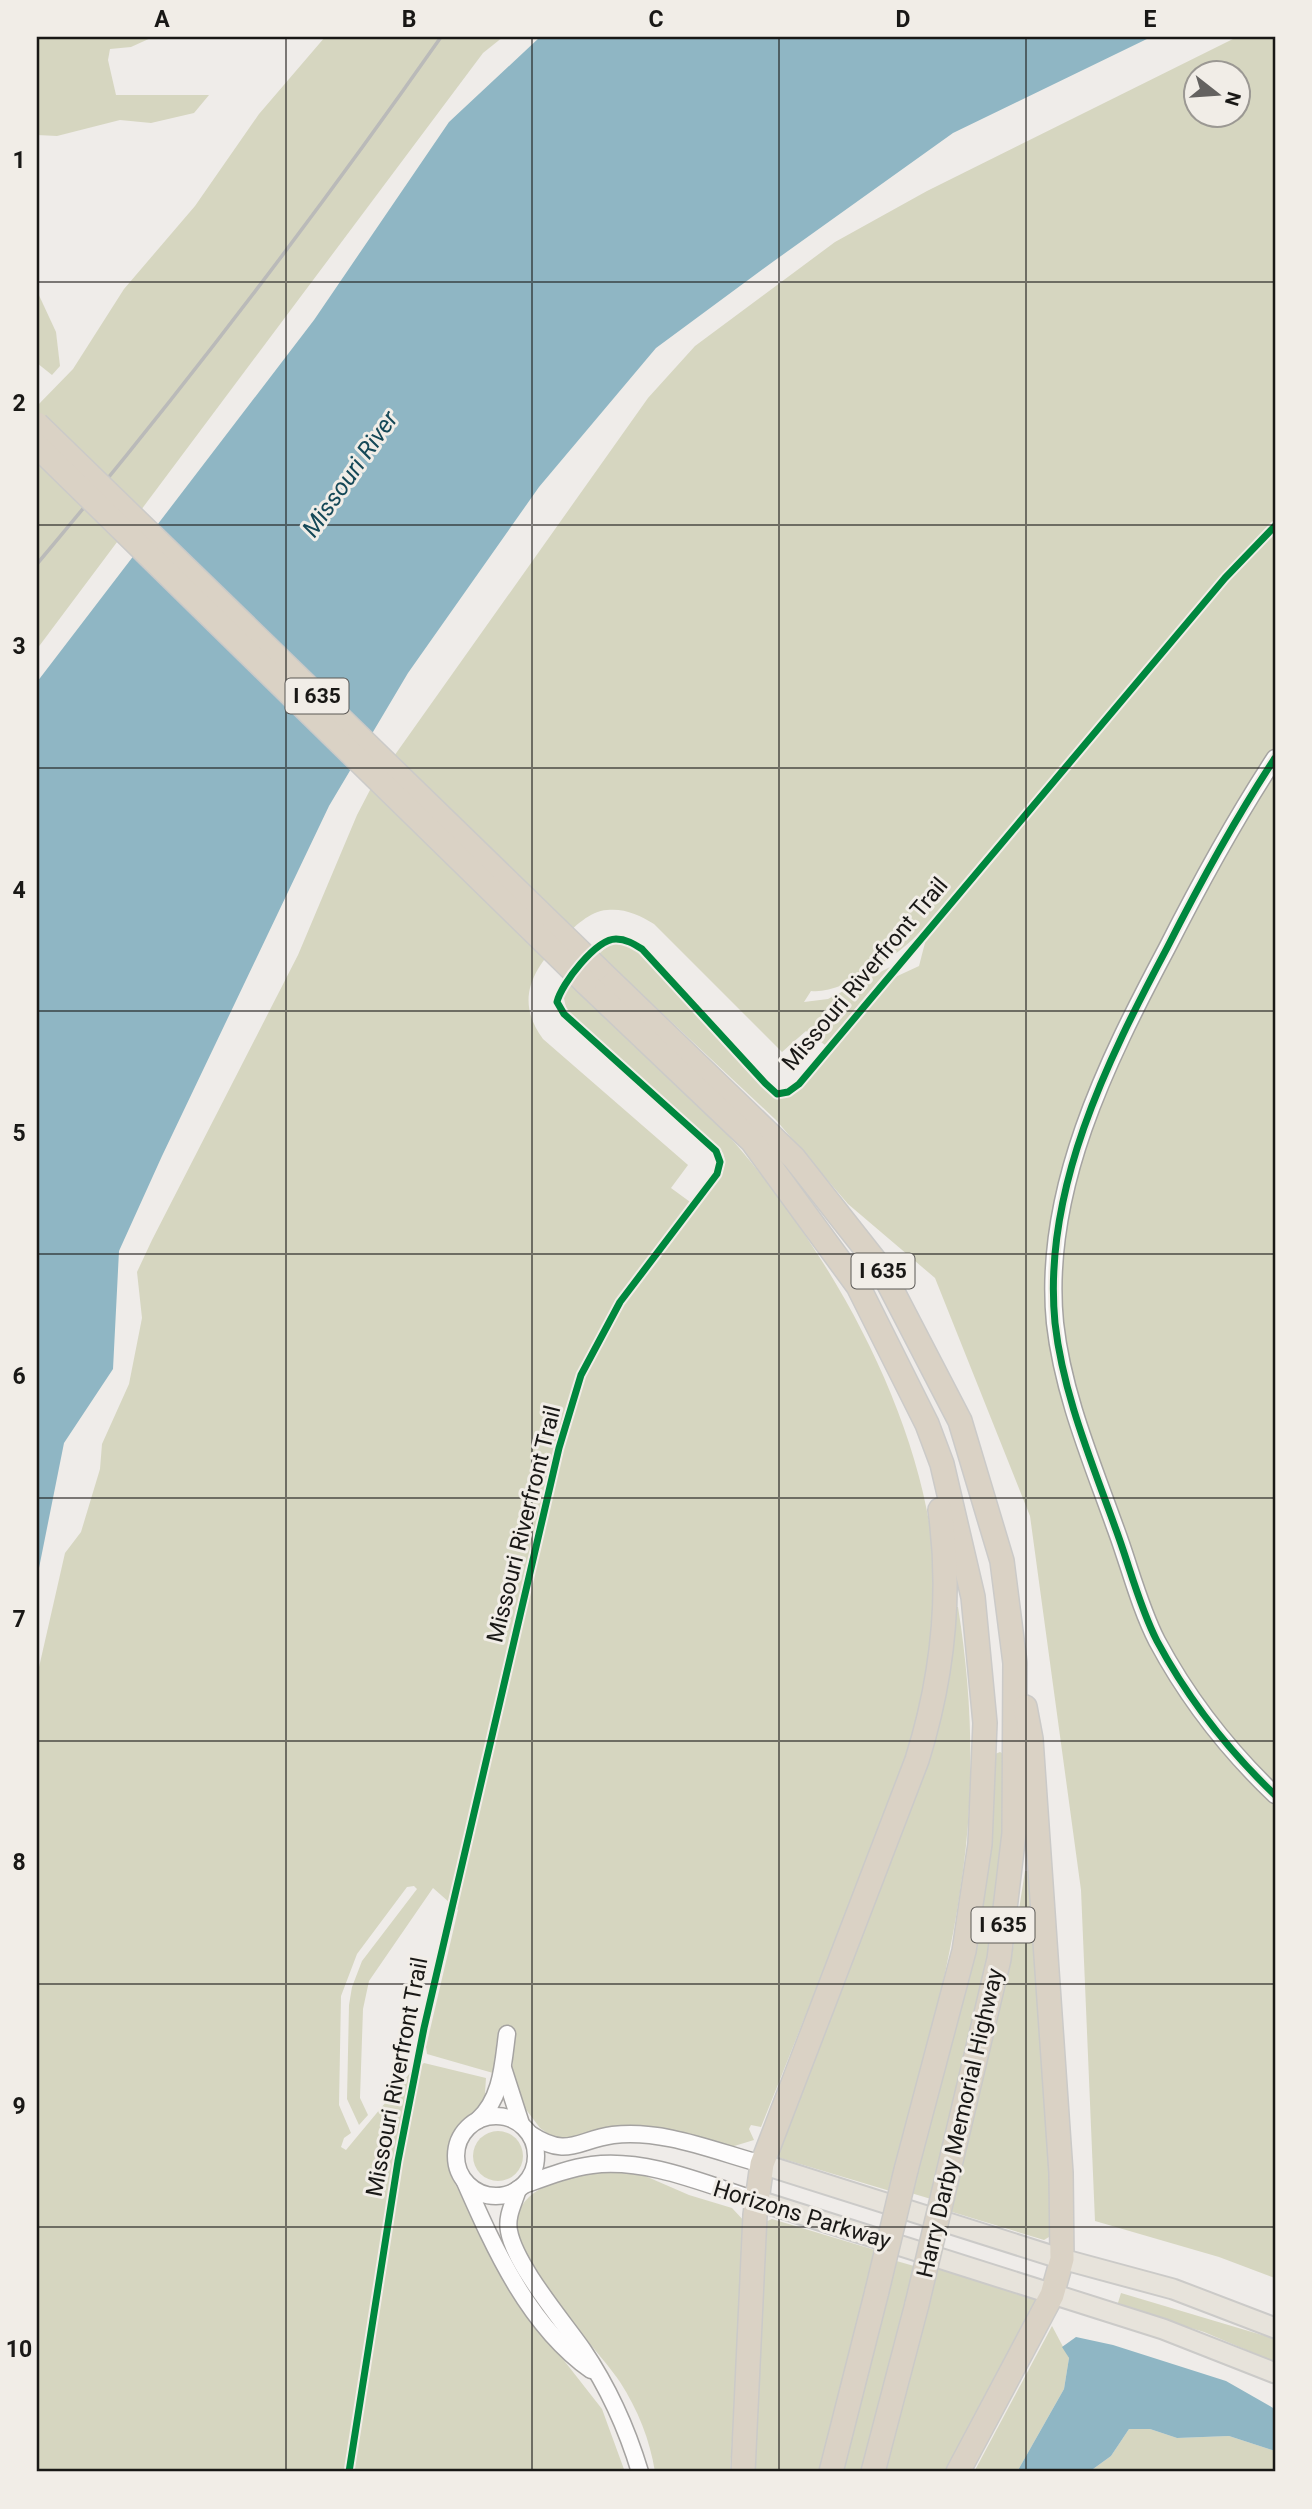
<svg xmlns="http://www.w3.org/2000/svg" width="1312" height="2509" viewBox="0 0 1312 2509" font-family="Roboto,sans-serif">
	<style>
		.green { fill: #d6d6c0; fill-rule: evenodd }
		.water { fill: #8fb6c4 }
		.lines { fill: none; stroke-linecap: round; stroke-linejoin: round }
		.minor-casing { stroke: #a5a3a1; stroke-width: 19 }
		.major-casing { stroke: #cbcac8; stroke-width: 23 }
		.highway-casing { stroke: #cbcac8; stroke-width: 26 }
		.minor { stroke: #fdfcfc; stroke-width: 16 }
		.major { stroke: #e7e3db; stroke-width: 19 }
		.highway { stroke: #dad2c5; stroke-width: 23 }
		.rail { stroke: #babab9; stroke-width: 3.5 }
		.highway-bridge-casing { stroke: #cbcac8; stroke-width: 26; stroke-linecap: butt }
		.highway-bridge { stroke: #dad2c5; stroke-width: 23 }
		.cycleway-casing { stroke: #f1ede7; stroke-width: 11 }
		.cycleway { stroke: #00873e; stroke-width: 7 }
		.grid { fill: none; stroke: #191816; stroke-width: 2; stroke-opacity: 0.55 }
		.labels { text-anchor: middle; dominant-baseline: central; stroke-width: 6; stroke-linejoin: round; paint-order: stroke }
		.shield { fill: #f1ede7; stroke: #5a5855; stroke-width: 2 }
		.shield-label { font-size: 21px; font-weight: bold; fill: #191816 }
		.street-label { font-size: 23px; fill: #191816; stroke: #f1ede7 }
		.water-label { font-size: 24px; font-style: italic; fill: #154857; stroke: #f1ede7 }
		.neatline { fill: none; stroke: #191816; stroke-width: 2.5 }
		.grid-label { font-size: 23px; text-anchor: middle; font-weight: bold; fill: #191816 }
	</style>
	<rect width="100%" height="100%" fill="#efece9"/>
	<!-- green -->
	<g class="green">
		<polygon points="37,37 153,37 131,47 110,49 108,60 116,95 209,95 194,113 151,123 120,120 57,136 37,135"/>
		<polygon points="325,37 503,37 483,53 37,649 37,406 73,369 124,289 195,206 259,114"/>
		<path d="M1237,37H1275V2278L1219,2257L1095,2221L1081,1890L1030,1516L935,1278L848,1204L776,1120L599,954C611,941 620,939 635,949L773,1095L783,1098L797,1091L891,979L919,966L927,935L921,931C900,954 843,995 811,991L804,1002L828,999L890,967L825,1045L806,1031L782,1052L654,924C640,915 624,908 607,910C590,911 574,927 562,939C533,969 514,1000 543,1039L688,1165L671,1188L697,1207C708,1192 731,1173 723,1153L567,1012L563,994L573,980C627,1033 685,1084 734,1142C844,1269 947,1458 936,1630C931,1712 894,1792 865,1867C830,1953 796,2040 761,2127L751,2125L749,2129L754,2140L731,2147L609,2128L568,2140L554,2138L540,2128L518,2099L512,2072L514,2034L498,2031L493,2073L427,2054L426,2047L458,1910L433,1888L369,1981L363,2009L360,2098L368,2115L359,2125L347,2099L349,2005L352,1987L362,1961L417,1889L414,1886L407,1887L357,1954L341,1996L339,2105L351,2133L344,2138L341,2147L346,2150L410,2073L424,2063L486,2078L485,2093L489,2097C468,2120 440,2140 451,2176L519,2303L602,2409L625,2472H37V1676L65,1553L81,1532L100,1469L102,1444L129,1384L142,1318L137,1272L152,1240L298,955L357,815L370,790L648,398L695,346L835,242L927,191ZM1196,74H1238V116H1196Z"/>
		<polygon points="37,291 56,332 60,366 52,375 37,363"/>
		<path d="M955,1607H958C972,1694 975,1782 963,1871C949,1979 917,2085 890,2191L780,2158L779,2147L938,1726L948,1680Z"/>
		<polygon points="1000,1752 1008,1757 998,1922 931,2199 911,2193 995,1754"/>
		<polygon points="1025,1871 1030,1871 1054,2234 1044,2240 949,2211 1011,1961"/>
		<circle cx="498" cy="2156" r="25"/>
		<path d="M597,2169L636,2172L689,2195L732,2208L746,2223L730,2472H655C650,2440 638,2410 620,2382C598,2348 506,2258 517,2217C526,2184 569,2178 597,2169Z"/>
		<polygon points="772,2219 875,2250 819,2472 750,2472 765,2222"/>
		<polygon points="893,2260 914,2266 863,2472 840,2472"/>
		<polygon points="936,2268 1034,2298 1036,2301 947,2472 884,2472"/>
		<polygon points="1121,2293 1275,2339 1275,2362 1204,2332 1117,2306"/>
		<polygon points="1052,2326 1069,2358 1064,2389 1017,2472 974,2472"/>
		<polygon points="1129,2429 1150,2429 1177,2438 1229,2436 1275,2451 1275,2472 1089,2472 1111,2456"/>
	</g>
	<!-- water -->
	<g class="water">
		<polygon points="540,37 1151,37 953,133 774,261 656,348 539,487 408,673 329,806 162,1156 119,1251 113,1369 64,1443 37,1578 37,682 314,320 449,122"/>
		<polygon points="1076,2337 1113,2345 1226,2381 1275,2409 1275,2451 1229,2436 1177,2438 1150,2429 1129,2429 1111,2456 1089,2472 1017,2472 1064,2389 1069,2358 1062,2347"/>
	</g>
	<g class="lines">
		<!-- minor casing -->
		<g class="minor-casing">
			<g id="minor">
				<path d="M1275,758C1235,819 1200,883 1167,948C1107,1061 1042,1191 1055,1323C1063,1394 1091,1460 1115,1527C1129,1564 1139,1606 1157,1641C1188,1699 1228,1750 1275,1795"/>
				<polyline points="503,2068 521,2124"/>
				<circle cx="496" cy="2156" r="40"/>
				<path d="M478,2120C502,2098 503,2064 507,2034"/>
				<path d="M530,2134C568,2159 577,2140 613,2135C663,2129 714,2151 762,2164"/>
				<path d="M465,2182C495,2250 529,2326 591,2370"/>
				<path d="M524,2185C546,2177 569,2168 592,2165C647,2158 705,2184 756,2200"/>
				<path d="M518,2189C514,2203 506,2216 509,2231C515,2265 562,2320 583,2350C608,2387 627,2429 640,2472"/>
			</g>
		</g>
		<!-- major casing -->
		<g class="major-casing">
			<g id="major">
				<polyline points="762,2164 1062,2259 1173,2289 1275,2328"/>
				<polyline points="756,2200 1163,2329 1275,2373"/>
			</g>
		</g>
		<!-- highway casing -->
		<g class="highway-casing">
			<g id="highway">
				<polyline points="597,968 794,1158 880,1267 960,1421 1002,1561 1015,1663 1014,1833 999,1959 946,2182"/>
				<polyline points="585,982 752,1141 858,1286 927,1424 942,1464 973,1597 985,1723 980,1844 964,1951 906,2170"/>
				<path d="M743,2472L755,2215L762,2164L917,1760C943,1677 952,1596 940,1510"/>
				<polyline points="831,2472 877,2291"/>
				<polyline points="873,2472 917,2304"/>
				<polyline points="958,2472 1052,2295 1062,2259 1061,2173 1031,1739 1025,1707"/>
			</g>
		</g>
		<!-- minor -->
		<use href="#minor" class="minor"/>
		<!-- major -->
		<use href="#major" class="major"/>
		<!-- highway -->
		<use href="#highway" class="highway"/>
		<!-- rail -->
		<path class="rail" d="M37,564C179,395 314,218 441,37"/>
		<!-- highway-bridge casing -->
		<g class="highway-bridge-casing">
			<g id="highway-bridge">
				<polyline points="37,424 597,968"/>
				<polyline points="37,446 585,982"/>
				<polyline points="877,2291 906,2170"/>
				<polyline points="917,2304 946,2182"/>
			</g>
		</g>
		<!-- highway-bridge -->
		<use href="#highway-bridge" class="highway-bridge"/>
		<!-- cycleway casing -->
		<g class="cycleway-casing">
			<g id="cycleway">
				<path d="M1275,758C1235,819 1200,883 1167,948C1107,1061 1042,1191 1055,1323C1063,1394 1091,1460 1115,1527C1129,1564 1139,1606 1157,1641C1188,1699 1228,1750 1275,1795"/>
				<path d="M349,2472L398,2161L424,2028L559,1448L581,1375L620,1302L717,1174L720,1162L716,1151L564,1014L557,1002C561,984 596,939 616,939C626,939 634,944 642,949L765,1083L777,1094L788,1092L799,1084L1225,578L1275,526"/>
			</g>
		</g>
		<!-- cycleway -->
		<use href="#cycleway" class="cycleway"/>
	</g>
	<!-- grid -->
	<path class="grid" d="M286,37V2472M532,37V2472M779,37V2472M1026,37V2472M37,282H1275M37,525H1275M37,768H1275M37,1011H1275M37,1254H1275M37,1498H1275M37,1741H1275M37,1984H1275M37,2227H1275"/>
	<g class="labels">
		<!-- shield labels -->
		<g class="shield">
			<rect x="285.5" y="678.5" width="63" height="35" rx="5"/>
			<rect x="851.5" y="1253.5" width="63" height="35" rx="5"/>
			<rect x="971.5" y="1907.5" width="63" height="35" rx="5"/>
		</g>
		<g class="shield-label">
			<text x="317" y="696">I 635</text>
			<text x="883" y="1271">I 635</text>
			<text x="1003" y="1925">I 635</text>
		</g>
		<!-- street labels -->
		<g class="street-label">
			<text transform="translate(865 974) rotate(-50)">Missouri Riverfront Trail</text>
			<text transform="translate(524 1524) rotate(-76)">Missouri Riverfront Trail</text>
			<text transform="translate(397 2077) rotate(-79)">Missouri Riverfront Trail</text>
			<text transform="translate(960 2123) rotate(-77)">Harry Darby Memorial Highway</text>
			<text transform="translate(802 2215) rotate(17)">Horizons Parkway</text>
		</g>
		<!-- water labels -->
		<g class="water-label">
			<text transform="translate(350 474) rotate(-55)">Missouri River</text>
		</g>
	</g>
	<!-- border -->
	<rect width="1312" height="2509" fill="none" stroke="#f1ede7" stroke-width="77"/>
	<!-- north arrow -->
	<g transform="translate(1217 94) rotate(107)"><circle r="33" fill="#f1ede7" stroke="#9b9893" stroke-width="2"/>
	<path d="M0-5L12 26L0 18L-12 26Z" fill="#646260"/>
	<text y="-10" font-size="19" font-weight="bold" text-anchor="middle" fill="#191816">N</text>
	</g>
	<rect x="38" y="38" width="1236" height="2432" class="neatline"/>
	<g class="grid-label">
		<text x="162" y="27">A</text>
		<text x="409" y="27">B</text>
		<text x="656" y="27">C</text>
		<text x="903" y="27">D</text>
		<text x="1150" y="27">E</text>
		<text x="19" y="168">1</text>
		<text x="19" y="411">2</text>
		<text x="19" y="654">3</text>
		<text x="19" y="898">4</text>
		<text x="19" y="1141">5</text>
		<text x="19" y="1384">6</text>
		<text x="19" y="1627">7</text>
		<text x="19" y="1870">8</text>
		<text x="19" y="2114">9</text>
		<text x="19" y="2357">10</text>
	</g>
</svg>
